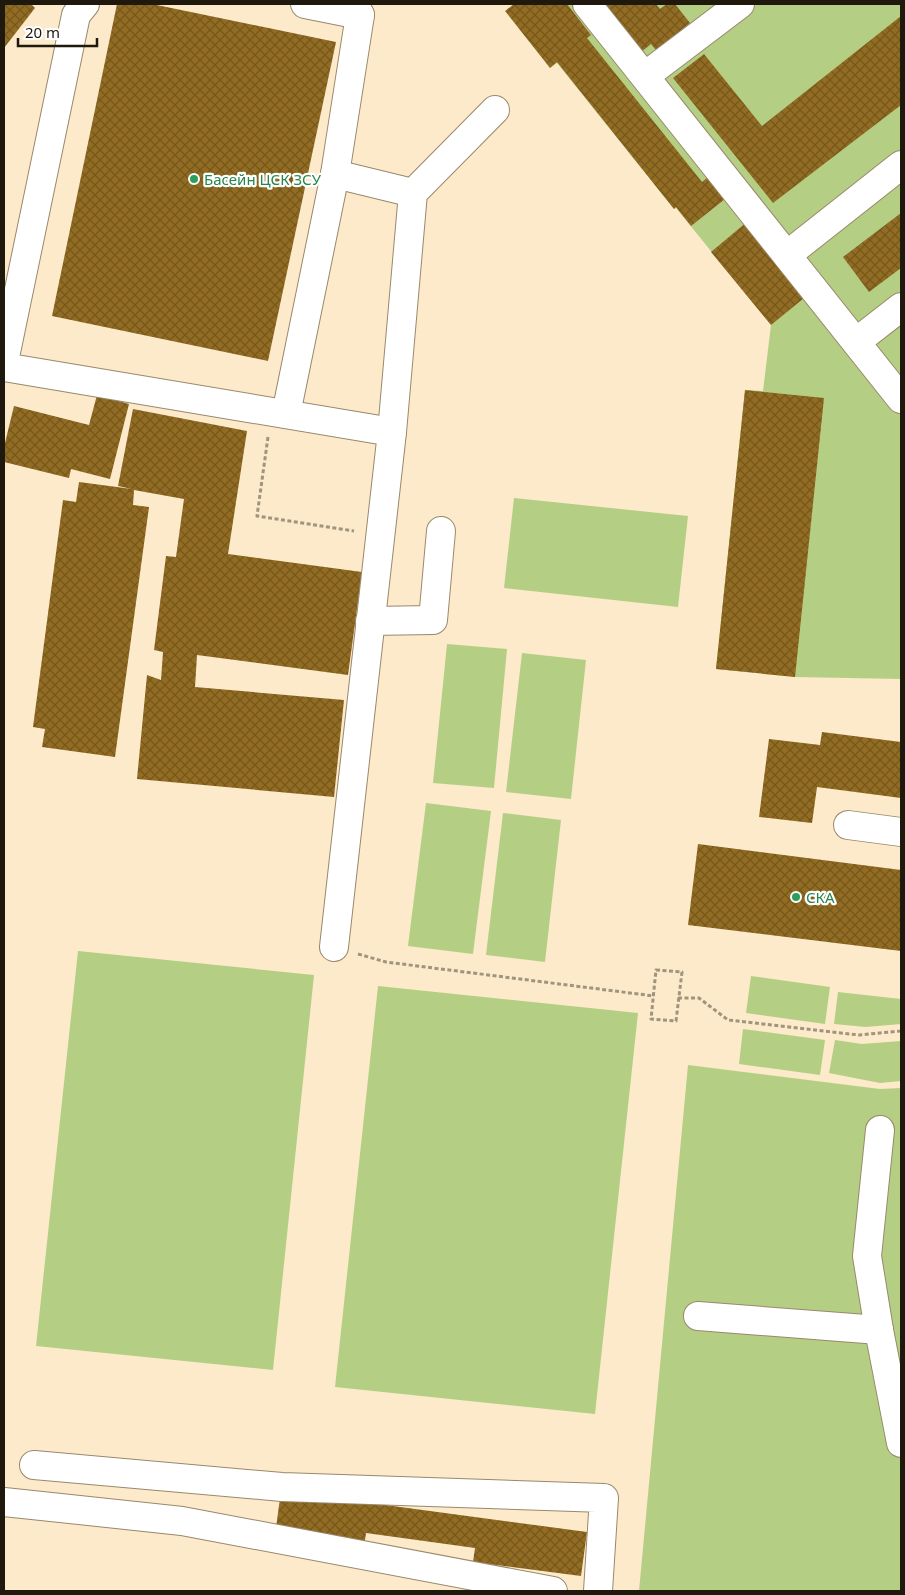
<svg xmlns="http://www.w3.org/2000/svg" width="905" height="1595" viewBox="0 0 905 1595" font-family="'Noto Sans',sans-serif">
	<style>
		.grass { fill: #b4cf84 }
		.building { fill: url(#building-cross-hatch) }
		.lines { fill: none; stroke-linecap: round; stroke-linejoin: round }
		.minor-casing { stroke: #99886c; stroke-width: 30 }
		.path { stroke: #a1947d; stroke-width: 3; stroke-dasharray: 4 2.5; stroke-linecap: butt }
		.minor { stroke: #fff; stroke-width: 28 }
		.leisure-dot { fill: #2e9e5b; stroke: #fff; stroke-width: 2 }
		.labels { text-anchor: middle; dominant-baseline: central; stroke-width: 4.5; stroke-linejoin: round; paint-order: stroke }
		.leisure-label { font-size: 15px; fill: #27864d; stroke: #fff; text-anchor: start }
	</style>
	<defs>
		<pattern id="building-cross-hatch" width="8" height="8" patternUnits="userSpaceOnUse" patternTransform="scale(1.25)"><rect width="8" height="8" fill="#916c22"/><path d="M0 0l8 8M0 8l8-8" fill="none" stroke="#76581c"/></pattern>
	</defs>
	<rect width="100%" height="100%" fill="#fceacb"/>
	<!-- grass -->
	<g class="grass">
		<polygon points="514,4 901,4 901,679 795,677 716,669 745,390 763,391 771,325 676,208 674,209 557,63 550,68"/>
		<polygon points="514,498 688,516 678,607 504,588"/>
		<polygon points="447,644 507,649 494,788 433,783"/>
		<polygon points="522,653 586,660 571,799 506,792"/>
		<polygon points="426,803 491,811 473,954 408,946"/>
		<polygon points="503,813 561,820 545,962 486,955"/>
		<polygon points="78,951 314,975 273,1370 36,1346"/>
		<polygon points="751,976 830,987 825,1024 746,1013"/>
		<polygon points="378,986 638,1013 595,1414 335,1387"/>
		<polygon points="838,992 901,999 901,1024 866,1027 834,1024"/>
		<polygon points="743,1029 825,1040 820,1075 739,1064"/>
		<polygon points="835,1040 862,1044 901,1041 901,1081 880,1083 829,1073"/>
		<polygon points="688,1065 880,1089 901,1088 901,1591 639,1591"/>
	</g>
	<!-- building -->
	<g class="building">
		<polygon points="4,4 31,4 35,8 4,48"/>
		<polygon points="117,4 152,4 336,42 268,361 52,316"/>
		<polygon points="514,4 567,4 591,35 587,38 702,182 713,173 730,195 691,226 676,207 674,209 557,62 550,68 505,11"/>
		<polygon points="601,4 656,4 660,9 667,4 675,4 690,23 656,50 651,44 640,53"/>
		<polygon points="901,16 901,105 773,203 673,78 704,54 762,126"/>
		<polygon points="901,213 901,268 869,292 843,257"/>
		<polygon points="748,221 809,294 771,325 711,252"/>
		<polygon points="745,390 824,398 795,677 716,669"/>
		<polygon points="97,395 129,404 110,479 71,469 69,478 4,462 4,447 14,406 89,425"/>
		<polygon points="133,409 247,431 228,554 362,572 348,675 197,655 195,687 344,700 334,797 137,779 147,675 161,680 163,652 154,650 166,556 176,557 184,499 134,490 133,505 149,507 115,757 42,747 45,729 33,727 63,500 76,502 79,482 132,489 118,486"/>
		<polygon points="822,732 901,742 901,798 817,787 812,823 759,817 769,739 820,745"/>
		<polygon points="698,844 901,870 901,951 688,925"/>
		<polygon points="281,1491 587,1532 581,1576 473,1562 475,1548 366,1533 364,1547 275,1535"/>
	</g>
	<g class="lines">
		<!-- minor casing -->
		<g class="minor-casing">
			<g id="minor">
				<polyline points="305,4 360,15"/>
				<polyline points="587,4 901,399"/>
				<polyline points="645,76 740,4"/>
				<polyline points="335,174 413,193"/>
				<polyline points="787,255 901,165"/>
				<polyline points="856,342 901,307"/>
				<polyline points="4,362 76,15 85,4"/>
				<polyline points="4,367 392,432"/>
				<polyline points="286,414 335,174 360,15 354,4"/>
				<polyline points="370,621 433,620 441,531"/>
				<polyline points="848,825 901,832"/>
				<polyline points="334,947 392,432 413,193 495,110"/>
				<polyline points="880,1130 867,1256 879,1330 901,1443"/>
				<polyline points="698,1316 879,1330"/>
				<polyline points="34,1465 282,1487 604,1498 598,1591"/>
				<polyline points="4,1502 182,1521 553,1591"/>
			</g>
		</g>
		<!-- path -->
		<g class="path">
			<polyline points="268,437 257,516 354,531"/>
			<polyline points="358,954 386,962 654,996"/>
			<polygon points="656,970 682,972 676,1021 651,1019"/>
			<polyline points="678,998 699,998 728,1020 859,1035 901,1031"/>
		</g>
		<!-- minor -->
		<use href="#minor" class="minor"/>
	</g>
	<!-- markers -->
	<g class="leisure-dot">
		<circle cx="194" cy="179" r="5"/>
		<circle cx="796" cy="897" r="5"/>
	</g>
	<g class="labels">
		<!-- leisure labels -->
		<g class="leisure-label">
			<text x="204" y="179">Басейн ЦСК ЗСУ</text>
			<text x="806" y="897">СКА</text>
		</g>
	</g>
	<!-- border -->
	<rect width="905" height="1595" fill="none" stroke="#1e180d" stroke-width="10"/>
	<!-- scale -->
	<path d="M18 38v8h79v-8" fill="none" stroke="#1e180d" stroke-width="2.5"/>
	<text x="25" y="38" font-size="15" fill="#1e180d" stroke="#ffffff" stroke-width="4" paint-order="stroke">20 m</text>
</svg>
